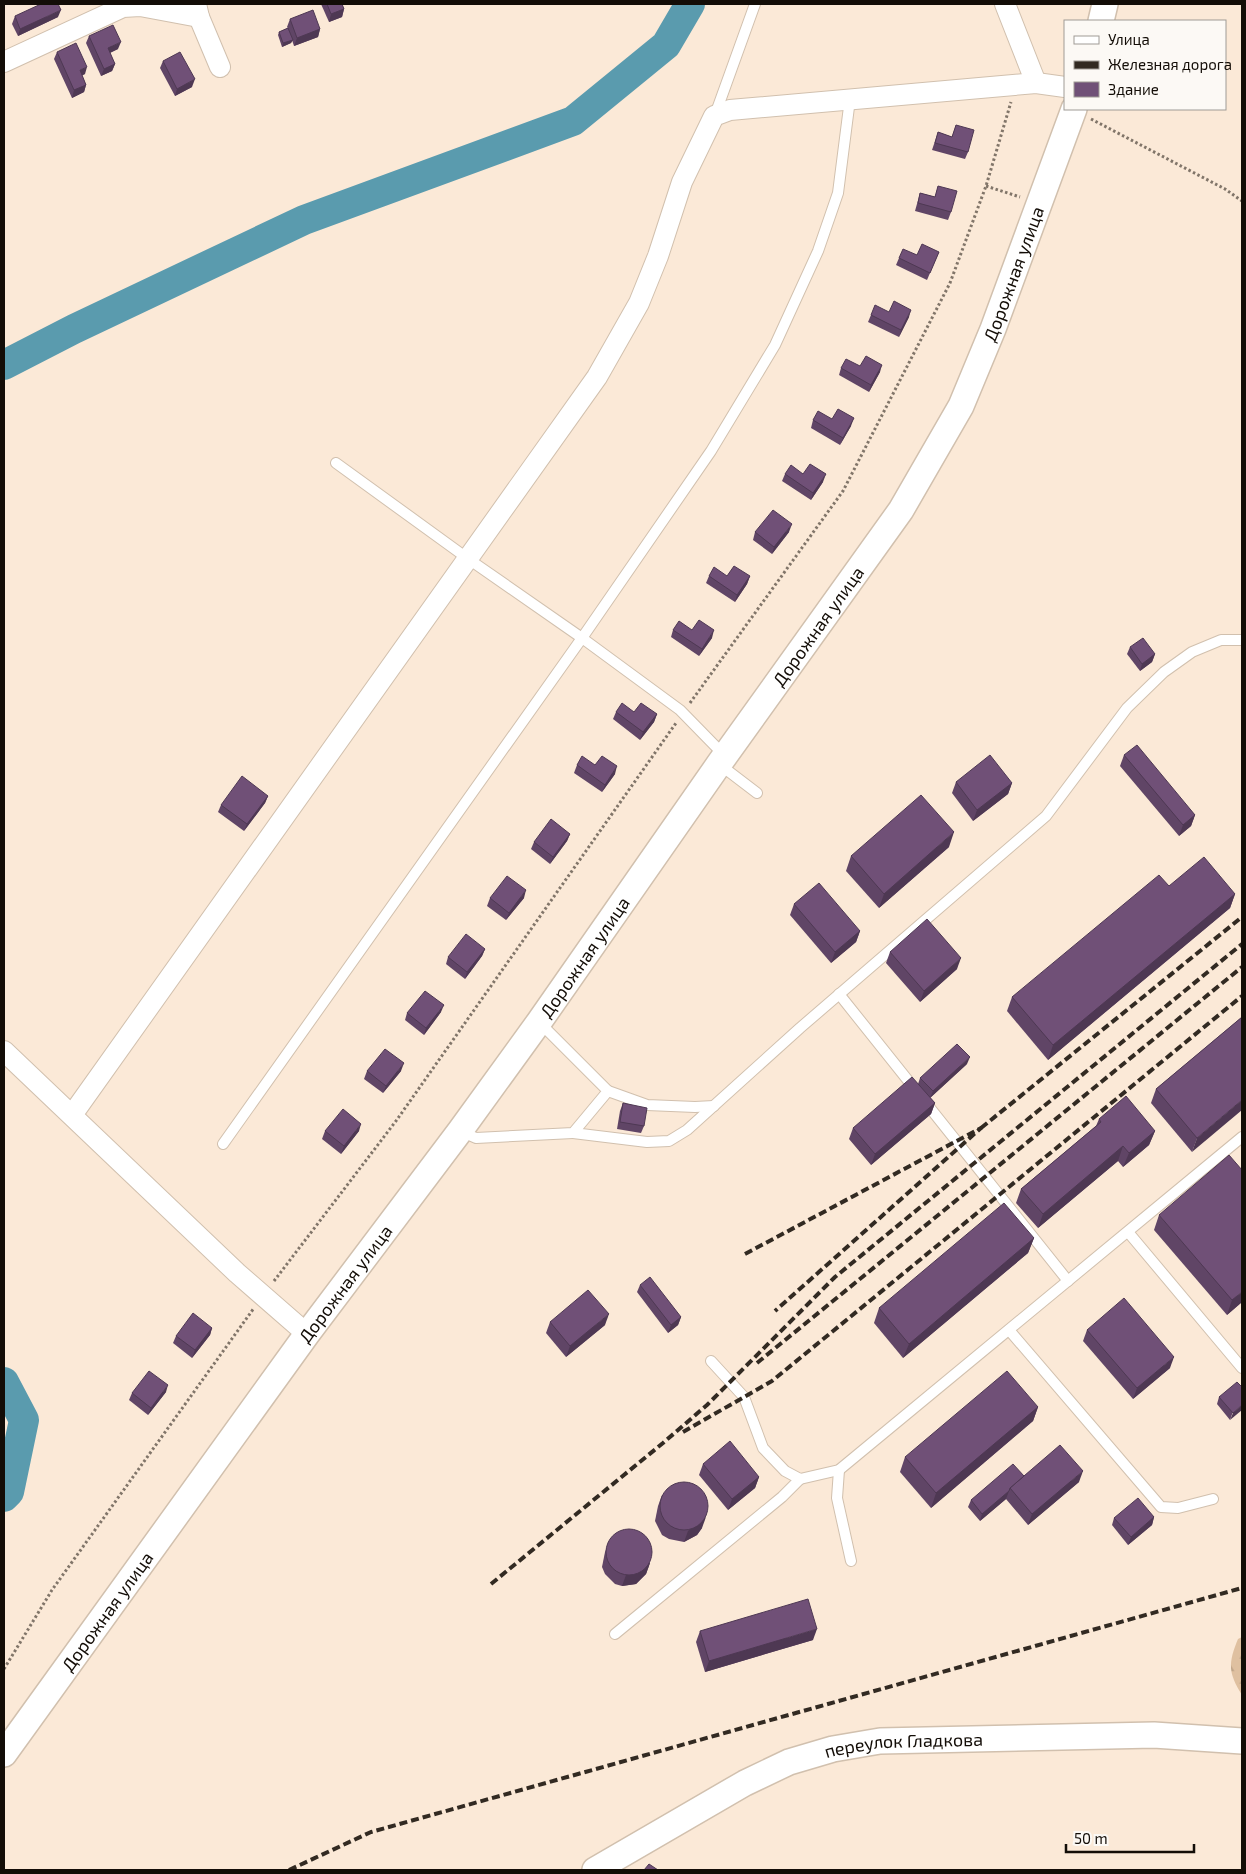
<svg xmlns="http://www.w3.org/2000/svg" width="1246" height="1874" viewBox="0 0 1246 1874" font-family="'Exo 2',sans-serif">
	<style>
		.forest { fill: url(#forest-firs) }
		.lines { fill: none; stroke-linecap: round; stroke-linejoin: round }
		.river { stroke: #5a9bae; stroke-width: 30 }
		.service-casing { stroke: #d1c0ae; stroke-width: 12 }
		.minor-casing { stroke: #d1c0ae; stroke-width: 22 }
		.tertiary-casing { stroke: #d1c0ae; stroke-width: 28 }
		.path { stroke: #817569; stroke-width: 3; stroke-dasharray: 2.5 2.5; stroke-linecap: butt }
		.service { stroke: #fff; stroke-width: 10 }
		.minor { stroke: #fff; stroke-width: 20 }
		.tertiary { stroke: #fff; stroke-width: 25 }
		.rail { stroke: #322a22; stroke-width: 4; stroke-dasharray: 8 4; stroke-linecap: butt }
		.wall { fill: #604566 }
		.shaded-wall { fill: #4e3853 }
		.building { fill: #705077; stroke: #4e3853 }
		.labels { text-anchor: middle; dominant-baseline: central; stroke-width: 5; stroke-linejoin: round; paint-order: stroke }
		.street-label { font-size: 18px; fill: #130d07; stroke: #fcf9f5 }
	</style>
	<defs>
		<pattern id="forest-firs" width="22" height="20" patternUnits="userSpaceOnUse" patternTransform="scale(1.25)"><rect width="22" height="20" fill="#dfc0a0"/><path d="M5 1l3.5 6h-7zM16 11l3.5 6h-7z" fill="#bea488"/></pattern>
	</defs>
	<rect width="100%" height="100%" fill="#fbe9d7"/>
	<!-- forest -->
	<path class="forest" d="M1242,1637V1695C1228,1673 1228,1663 1238,1639Z"/>
	<g class="lines">
		<!-- river -->
		<g class="river">
			<polyline points="4,365 74,329 304,220 573,121 666,45 690,4"/>
			<polyline points="4,1382 24,1420 9,1492 4,1497"/>
		</g>
		<!-- service casing -->
		<g class="service-casing">
			<g id="service">
				<polyline points="715,115 755,4"/>
				<polyline points="336,463 467,558 582,638 680,710 724,755"/>
				<polyline points="719,764 757,793"/>
				<polyline points="839,994 1068,1281"/>
				<polyline points="608,1091 647,1105 695,1107 714,1106"/>
				<polyline points="460,1131 476,1138 573,1133 608,1091 539,1022"/>
				<polyline points="573,1133 647,1142 669,1141 687,1130 800,1028 1046,816 1127,708 1164,672 1192,652 1221,640 1242,640"/>
				<polyline points="223,1144 582,638 711,451 775,345 818,251 838,193 850,99"/>
				<polyline points="1128,1232 1242,1368"/>
				<polyline points="1009,1330 1161,1507 1178,1508 1213,1499"/>
				<polyline points="711,1361 744,1397 763,1448 785,1471 800,1479 839,1470 1242,1137"/>
				<polyline points="839,1470 837,1498 851,1561"/>
				<polyline points="615,1634 782,1497 800,1479"/>
			</g>
		</g>
		<!-- minor casing -->
		<g class="minor-casing">
			<g id="minor">
				<polyline points="196,4 199,17 220,67"/>
				<polyline points="1005,4 1036,83"/>
				<polyline points="4,62 123,7 140,6 199,17"/>
				<polyline points="4,1051 237,1273 307,1334"/>
				<polyline points="72,1115 597,377 639,303 658,256 682,182 714,116 730,110 1036,83 1065,87"/>
			</g>
		</g>
		<!-- tertiary casing -->
		<g class="tertiary-casing">
			<g id="tertiary">
				<polyline points="1101,21 1105,4"/>
				<path id="s1" d="M4,1754L307,1334L460,1131L539,1022L719,764L901,510L961,406L993,329L1074,109"/>
				<path id="s2" d="M595,1870L745,1783L789,1762L833,1749L880,1741L1154,1735L1242,1741"/>
			</g>
		</g>
		<!-- path -->
		<g class="path">
			<polyline points="1091,119 1225,189 1242,201"/>
			<polyline points="986,186 1020,197"/>
			<polyline points="690,703 843,491 950,283 986,186 1011,102"/>
			<polyline points="274,1281 396,1121 676,723"/>
			<polyline points="4,1669 52,1590 254,1308"/>
		</g>
		<!-- service -->
		<use href="#service" class="service"/>
		<!-- minor -->
		<use href="#minor" class="minor"/>
		<!-- tertiary -->
		<use href="#tertiary" class="tertiary"/>
		<!-- rail -->
		<g class="rail">
			<polyline points="981,1128 1242,917"/>
			<polyline points="745,1254 981,1128 775,1311"/>
			<polyline points="757,1363 1242,967"/>
			<polyline points="683,1432 772,1381 1242,996"/>
			<polyline points="491,1584 663,1443 707,1405 835,1277 1242,944"/>
			<polyline points="289,1870 371,1832 1242,1588"/>
		</g>
	</g>
	<!-- wall -->
	<g class="wall">
		<polygon points="321,4 342,4 344,9 342,17 329,22"/>
		<polygon points="15,16 58,17 18,36 12,24"/>
		<polygon points="290,19 320,29 318,37 294,46 292,40 291,43 282,47 278,35 279,32 288,28 287,27"/>
		<polygon points="89,36 118,49 110,53 115,64 112,71 101,76 86,43"/>
		<polygon points="57,52 85,74 82,75 86,85 84,92 72,98 54,59"/>
		<polygon points="163,61 192,87 175,96 160,68"/>
		<polygon points="956,125 968,152 965,159 932,150 938,132 952,137"/>
		<polygon points="938,186 951,212 948,220 915,211 920,193 935,197"/>
		<polygon points="939,252 927,280 896,265 899,258"/>
		<polygon points="889,312 909,317 899,337 868,322 871,315"/>
		<polygon points="860,366 880,372 869,392 839,375 841,368"/>
		<polygon points="832,419 851,426 840,445 811,428 813,420"/>
		<polygon points="785,474 803,474 823,482 811,500 782,481"/>
		<polygon points="755,532 789,532 772,554 753,540"/>
		<polygon points="709,576 750,576 747,584 735,602 706,583"/>
		<polygon points="673,630 712,638 699,656 671,637"/>
		<polygon points="1130,647 1155,654 1152,662 1140,671 1127,654"/>
		<polygon points="616,712 634,712 657,714 654,722 640,740 613,719"/>
		<polygon points="1124,755 1195,815 1191,826 1179,836 1120,766"/>
		<polygon points="577,765 595,765 615,774 602,792 574,773"/>
		<polygon points="956,782 1012,783 1008,794 973,821 952,793"/>
		<polygon points="268,796 265,803 244,831 218,812 221,805"/>
		<polygon points="570,834 567,841 550,864 531,849 534,842"/>
		<polygon points="949,847 879,908 846,871 851,856"/>
		<polygon points="1169,886 1235,894 1230,908 1048,1060 1007,1011 1012,997"/>
		<polygon points="490,898 524,898 506,920 487,906"/>
		<polygon points="794,904 860,931 856,942 831,963 790,915"/>
		<polygon points="485,949 482,956 465,979 446,964 448,957"/>
		<polygon points="890,952 957,969 920,1002 886,963"/>
		<polygon points="441,1012 424,1035 405,1020 407,1013"/>
		<polygon points="1242,1017 1192,1152 1151,1103 1156,1089"/>
		<polygon points="967,1064 930,1098 935,1103 931,1114 871,1165 849,1139 853,1128 918,1084 920,1078"/>
		<polygon points="367,1071 401,1071 383,1093 364,1079"/>
		<polygon points="623,1103 644,1126 641,1133 617,1129 620,1111"/>
		<polygon points="1099,1119 1155,1131 1149,1145 1123,1167 1118,1161 1038,1228 1016,1203 1021,1189 1096,1126"/>
		<polygon points="325,1131 359,1131 341,1154 322,1139"/>
		<polygon points="1159,1215 1242,1302 1227,1315 1154,1230"/>
		<polygon points="1034,1238 1028,1253 903,1358 874,1323 879,1308"/>
		<polygon points="640,1285 681,1317 678,1325 668,1333 637,1292"/>
		<polygon points="550,1322 605,1325 566,1357 546,1333"/>
		<polygon points="212,1328 210,1335 192,1358 173,1343 176,1336"/>
		<polygon points="1087,1330 1170,1368 1133,1399 1083,1341"/>
		<polygon points="1242,1387 1230,1420 1217,1404 1219,1397"/>
		<polygon points="166,1392 148,1415 129,1400 132,1393"/>
		<polygon points="1038,1407 1033,1421 931,1508 900,1472 905,1457"/>
		<polygon points="703,1464 759,1477 755,1488 728,1510 699,1475"/>
		<polygon points="1024,1476 1079,1482 1028,1525 1006,1499 980,1521 968,1507 971,1500"/>
		<polygon points="662,1495 702,1528 697,1535 684,1542 669,1539 662,1535 655,1521 658,1506"/>
		<polygon points="1154,1517 1152,1525 1128,1545 1112,1525 1114,1518"/>
		<polygon points="609,1541 650,1563 646,1574 636,1584 622,1586 615,1584 605,1574 602,1567 605,1552"/>
		<polygon points="700,1631 813,1640 705,1672 696,1642"/>
	</g>
	<!-- shaded-wall -->
	<g class="shaded-wall">
		<polygon points="344,9 342,17 329,22 331,14"/>
		<polygon points="61,10 58,17 18,36 20,29"/>
		<polygon points="320,29 318,37 294,46 297,38"/>
		<polygon points="293,40 291,43 282,47 283,43"/>
		<polygon points="121,42 118,49 105,55 108,48"/>
		<polygon points="115,64 112,71 101,76 104,69"/>
		<polygon points="87,67 85,74 77,78 80,70"/>
		<polygon points="195,79 192,87 175,96 177,89"/>
		<polygon points="86,85 84,92 72,98 74,90"/>
		<polygon points="911,310 909,317 899,337 901,330"/>
		<polygon points="882,365 880,372 869,392 871,385"/>
		<polygon points="854,418 851,426 840,445 843,438"/>
		<polygon points="826,474 823,482 811,500 813,493"/>
		<polygon points="792,524 789,532 772,554 774,547"/>
		<polygon points="750,576 747,584 735,602 737,595"/>
		<polygon points="714,630 712,638 699,656 702,649"/>
		<polygon points="1155,654 1152,662 1140,671 1142,664"/>
		<polygon points="657,714 654,722 640,740 643,732"/>
		<polygon points="617,766 615,774 602,792 605,785"/>
		<polygon points="1012,783 1008,794 973,821 977,810"/>
		<polygon points="268,796 265,803 244,831 247,824"/>
		<polygon points="1195,815 1191,826 1179,836 1183,825"/>
		<polygon points="954,832 949,847 879,908 884,894"/>
		<polygon points="570,834 567,841 550,864 553,857"/>
		<polygon points="526,890 524,898 506,920 509,913"/>
		<polygon points="1235,894 1230,908 1048,1060 1053,1045"/>
		<polygon points="860,931 856,942 831,963 835,952"/>
		<polygon points="485,949 482,956 465,979 467,972"/>
		<polygon points="961,958 957,969 920,1002 924,991"/>
		<polygon points="444,1005 441,1012 424,1035 426,1028"/>
		<polygon points="970,1057 967,1064 930,1098 933,1091"/>
		<polygon points="404,1063 401,1071 383,1093 386,1086"/>
		<polygon points="1242,1100 1242,1110 1192,1152 1197,1138"/>
		<polygon points="935,1103 931,1114 871,1165 875,1154"/>
		<polygon points="361,1124 359,1131 341,1154 344,1146"/>
		<polygon points="1155,1131 1149,1145 1123,1167 1129,1153"/>
		<polygon points="1123,1146 1118,1161 1038,1228 1043,1214"/>
		<polygon points="1034,1238 1028,1253 903,1358 909,1344"/>
		<polygon points="1242,1292 1242,1302 1227,1315 1232,1300"/>
		<polygon points="609,1314 605,1325 566,1357 570,1346"/>
		<polygon points="681,1317 678,1325 668,1333 671,1325"/>
		<polygon points="212,1328 210,1335 192,1358 195,1350"/>
		<polygon points="1174,1357 1170,1368 1133,1399 1137,1388"/>
		<polygon points="168,1385 166,1392 148,1415 151,1408"/>
		<polygon points="1242,1405 1242,1410 1230,1420 1233,1413"/>
		<polygon points="1038,1407 1033,1421 931,1508 936,1493"/>
		<polygon points="1083,1471 1079,1482 1028,1525 1032,1514"/>
		<polygon points="759,1477 755,1488 728,1510 732,1499"/>
		<polygon points="1009,1491 1006,1499 980,1521 982,1514"/>
		<polygon points="706,1517 702,1528 697,1535 684,1542 688,1531"/>
		<polygon points="1154,1517 1152,1525 1128,1545 1131,1537"/>
		<polygon points="650,1563 646,1574 636,1584 622,1586 626,1575"/>
		<polygon points="817,1629 813,1640 705,1672 709,1661"/>
	</g>
	<!-- building -->
	<g class="building">
		<polygon points="41,4 58,4 61,10 20,29 15,16"/>
		<polygon points="327,4 342,4 344,9 331,14"/>
		<polygon points="313,10 320,29 297,38 290,19"/>
		<polygon points="113,25 121,42 108,48 115,64 104,69 89,36"/>
		<polygon points="288,28 293,40 283,43 279,32"/>
		<polygon points="76,43 87,67 80,70 86,85 74,90 57,52"/>
		<polygon points="180,52 195,79 177,89 163,61"/>
		<polygon points="956,125 974,130 968,152 935,143 938,132 952,137"/>
		<polygon points="938,186 957,191 951,212 918,203 920,193 935,197"/>
		<polygon points="922,244 939,252 930,273 899,258 903,249 917,255"/>
		<polygon points="894,301 911,310 901,330 871,315 875,305 889,312"/>
		<polygon points="866,356 882,365 871,385 841,368 846,359 860,366"/>
		<polygon points="838,409 854,418 843,438 813,420 818,411 832,419"/>
		<polygon points="810,464 826,474 813,493 785,474 791,465 803,474"/>
		<polygon points="773,510 792,524 774,547 755,532"/>
		<polygon points="734,566 750,576 737,595 709,576 714,567 727,576"/>
		<polygon points="699,620 714,630 702,649 673,630 679,621 692,630"/>
		<polygon points="1143,638 1155,654 1142,664 1130,647"/>
		<polygon points="622,703 634,712 641,703 657,714 643,732 616,712"/>
		<polygon points="1137,745 1195,815 1183,825 1124,755"/>
		<polygon points="990,755 1012,783 977,810 956,782"/>
		<polygon points="582,756 595,765 602,756 617,766 605,785 577,765"/>
		<polygon points="242,776 268,796 247,824 221,805"/>
		<polygon points="921,795 954,832 884,894 851,856"/>
		<polygon points="551,819 570,834 553,857 534,842"/>
		<polygon points="1204,857 1235,894 1053,1045 1012,997 1159,875 1169,886"/>
		<polygon points="507,876 526,890 509,913 490,898"/>
		<polygon points="819,883 860,931 835,952 794,904"/>
		<polygon points="927,919 961,958 924,991 890,952"/>
		<polygon points="466,934 485,949 467,972 448,957"/>
		<polygon points="425,991 444,1005 426,1028 407,1013"/>
		<polygon points="1242,1017 1242,1100 1197,1138 1156,1089"/>
		<polygon points="957,1044 970,1057 933,1091 920,1078"/>
		<polygon points="385,1049 404,1063 386,1086 367,1071"/>
		<polygon points="912,1077 935,1103 875,1154 853,1128"/>
		<polygon points="1126,1096 1155,1131 1129,1153 1123,1146 1043,1214 1021,1189 1101,1122 1099,1119"/>
		<polygon points="623,1103 647,1108 644,1126 620,1122"/>
		<polygon points="343,1109 361,1124 344,1146 325,1131"/>
		<polygon points="1229,1155 1242,1170 1242,1292 1232,1300 1159,1215"/>
		<polygon points="1004,1203 1034,1238 909,1344 879,1308"/>
		<polygon points="650,1277 681,1317 671,1325 640,1285"/>
		<polygon points="588,1290 609,1314 570,1346 550,1322"/>
		<polygon points="1124,1298 1174,1357 1137,1388 1087,1330"/>
		<polygon points="193,1313 212,1328 195,1350 176,1336"/>
		<polygon points="149,1371 168,1385 151,1408 132,1393"/>
		<polygon points="1007,1371 1038,1407 936,1493 905,1457"/>
		<polygon points="1237,1382 1242,1387 1242,1405 1233,1413 1219,1397"/>
		<polygon points="730,1441 759,1477 732,1499 703,1464"/>
		<polygon points="1060,1445 1083,1471 1032,1514 1010,1488"/>
		<polygon points="1013,1464 1024,1476 1010,1488 1009,1491 982,1514 971,1500"/>
		<circle cx="684" cy="1506" r="24"/>
		<polygon points="1138,1498 1154,1517 1131,1537 1114,1518"/>
		<circle cx="629" cy="1552" r="23"/>
		<polygon points="808,1599 817,1629 709,1661 700,1631"/>
		<polygon points="649,1864 658,1870 644,1870"/>
	</g>
	<g class="labels">
		<!-- street labels -->
		<g class="street-label">
			<text stroke="none"><textPath href="#s1" startOffset="1796">Дорожная улица</textPath></text>
			<text stroke="none"><textPath href="#s1" startOffset="1391">Дорожная улица</textPath></text>
			<text stroke="none"><textPath href="#s1" startOffset="986">Дорожная улица</textPath></text>
			<text stroke="none"><textPath href="#s1" startOffset="581">Дорожная улица</textPath></text>
			<text stroke="none"><textPath href="#s1" startOffset="176">Дорожная улица</textPath></text>
			<text stroke="none"><textPath href="#s2" startOffset="339">переулок Гладкова</textPath></text>
		</g>
	</g>
	<!-- border -->
	<rect width="1246" height="1874" fill="none" stroke="#130d07" stroke-width="10"/>
	<!-- legend -->
	<rect x="1064" y="20" width="162" height="90" fill="#fcf9f5" stroke="#9f9b96"/>
	<rect x="1074" y="36" width="25" height="8" fill="#ffffff" stroke="#9f9b96"/>
	<text x="1108" y="45" font-size="15" fill="#130d07">Улица</text>
	<rect x="1074" y="61" width="25" height="8" fill="#322a22" stroke="#9f9b96"/>
	<text x="1108" y="70" font-size="15" fill="#130d07">Железная дорога</text>
	<rect x="1074" y="82" width="25" height="15" fill="#705077" stroke="#9f9b96"/>
	<text x="1108" y="95" font-size="15" fill="#130d07">Здание</text>
	<!-- scale -->
	<path d="M1066 1844v8h128v-8" fill="none" stroke="#130d07" stroke-width="2.5"/>
	<text x="1074" y="1844" font-size="15" fill="#130d07" stroke="#fcf9f5" stroke-width="4" paint-order="stroke">50 m</text>
</svg>
